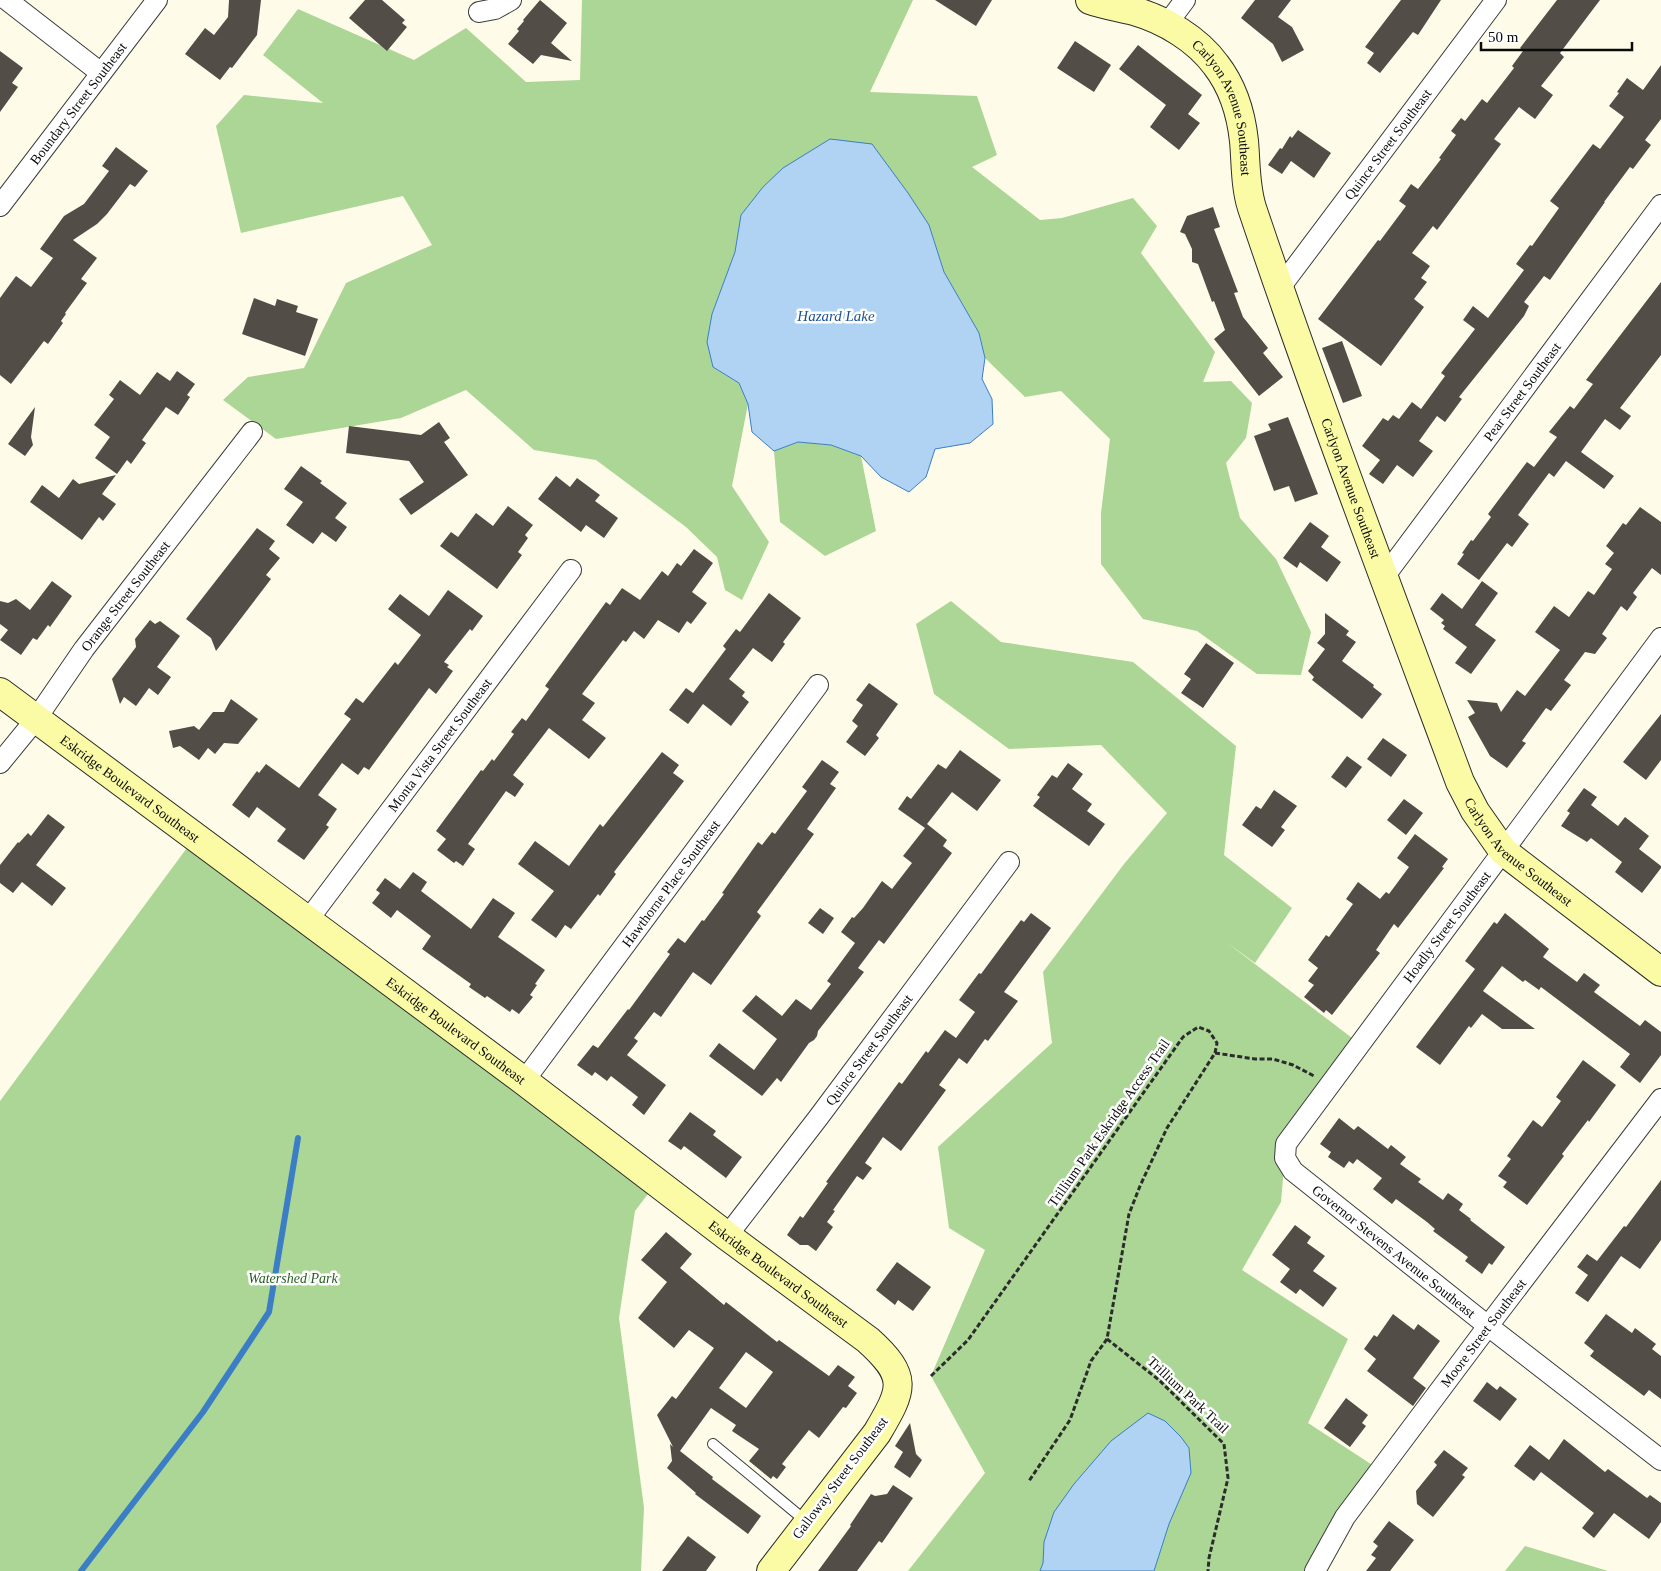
<svg xmlns="http://www.w3.org/2000/svg" width="1661" height="1571" viewBox="0 0 1661 1571" font-family="Georgia,serif">
	<style>
		.forest { fill: #abd695 }
		.water { fill: #b0d2f3; stroke: #3b7ec6 }
		.lines { fill: none; stroke-linecap: round; stroke-linejoin: round }
		.stream { stroke: #3b7ec6; stroke-width: 6 }
		.building { fill: #524d47; fill-rule: evenodd }
		.lane-casing { stroke: #3d3d3d; stroke-width: 12 }
		.street-casing { stroke: #3d3d3d; stroke-width: 22 }
		.secondary-casing { stroke: #2c2c2c; stroke-width: 30 }
		.path { stroke: #2c2c2c; stroke-width: 3; stroke-dasharray: 5 2.5; stroke-linecap: butt }
		.lane { stroke: #fff; stroke-width: 10 }
		.street { stroke: #fff; stroke-width: 20 }
		.secondary { stroke: #fbfba6; stroke-width: 28 }
		.labels { text-anchor: middle; dominant-baseline: central; stroke-width: 5; stroke-linejoin: round; paint-order: stroke }
		.street-label { font-size: 14px; fill: #0a0a0a; stroke: #fff }
		.park-label { font-size: 14px; font-style: italic; fill: #255e1f; stroke: #fff }
		.water-label { font-size: 15px; font-style: italic; fill: #1b5195; stroke: #fff }
	</style>
	<rect width="100%" height="100%" fill="#fefce9"/>
	<!-- forest -->
	<g class="forest">
		<polygon points="582,0 913,0 870,92 977,96 997,155 972,167 1040,220 1062,218 1133,198 1157,226 1141,253 1215,352 1203,382 1231,381 1252,403 1246,438 1226,463 1240,518 1276,559 1311,632 1301,675 1257,674 1197,631 1143,619 1101,564 1101,513 1110,439 1061,391 1025,397 985,358 979,333 944,272 929,225 803,157 783,168 741,215 735,252 712,314 713,367 739,383 748,404 732,486 769,542 742,600 725,590 717,557 686,527 596,460 534,450 466,390 401,418 276,439 223,400 248,377 304,368 346,283 432,245 403,196 241,233 216,126 244,95 323,103 263,55 298,9 414,60 466,28 526,82 580,80"/>
		<polygon points="798,442 831,445 861,456 876,531 825,556 780,522 774,451"/>
		<polygon points="951,601 1001,642 1133,662 1236,746 1224,855 1292,908 1255,963 1226,942 1360,1044 1286,1144 1281,1202 1242,1270 1348,1339 1308,1423 1380,1470 1315,1571 908,1571 985,1473 931,1376 985,1250 949,1228 938,1147 1052,1043 1043,972 1124,864 1167,813 1101,745 1009,749 934,694 916,624"/>
		<polygon points="195,837 657,1182 635,1211 619,1318 644,1508 641,1571 0,1571 0,1101"/>
		<polygon points="1525,1546 1608,1571 1505,1571"/>
	</g>
	<!-- water -->
	<g class="water">
		<polygon points="830,139 872,144 908,193 929,225 944,272 979,333 985,358 982,379 992,399 993,424 970,443 935,449 926,477 909,492 881,477 861,456 831,445 798,442 774,451 752,432 748,404 739,383 713,367 707,342 712,314 735,252 741,215 763,187 783,168"/>
		<polygon points="1148,1413 1165,1421 1181,1437 1189,1448 1191,1473 1169,1524 1154,1571 1040,1571 1043,1563 1044,1542 1054,1512 1074,1484 1111,1441"/>
	</g>
	<g class="lines">
		<!-- stream -->
		<polyline class="stream" points="81,1571 203,1412 269,1312 298,1138"/>
	</g>
	<!-- building -->
	<g class="building">
		<polygon points="229,0 261,0 257,35 232,68 230,67 220,80 185,54 205,28 214,35 228,17"/>
		<polygon points="365,0 382,0 405,20 402,23 407,27 387,51 349,18"/>
		<polygon points="540,0 567,23 551,43 572,61 541,55 533,64 508,44 519,31 517,29 524,21 523,20"/>
		<polygon points="935,0 992,0 976,26"/>
		<polygon points="1255,0 1291,0 1278,17 1292,27 1304,50 1282,62 1273,44 1241,18"/>
		<polygon points="1401,0 1441,0 1418,35 1413,32 1380,73 1367,63 1374,53 1365,47"/>
		<polygon points="1557,0 1600,0 1560,53 1564,57 1541,86 1553,95 1535,119 1519,107 1494,139 1501,144 1437,230 1433,226 1412,253 1430,266 1421,278 1427,282 1414,299 1424,307 1381,366 1318,319 1378,240 1380,241 1406,206 1399,201 1411,184 1418,189 1441,159 1439,158 1456,135 1451,131 1461,118 1465,121 1482,99 1487,103 1514,68 1512,66 1523,51 1520,48"/>
		<polygon points="1075,41 1111,65 1094,92 1057,68"/>
		<polygon points="1138,45 1202,95 1188,114 1200,123 1179,150 1150,127 1166,105 1119,69"/>
		<polygon points="0,51 23,68 12,83 18,87 0,112"/>
		<polygon points="1661,65 1661,119 1645,140 1651,145 1633,169 1630,167 1604,202 1605,202 1550,280 1544,276 1524,302 1529,306 1524,316 1459,397 1462,399 1451,414 1445,422 1437,416 1419,441 1433,451 1413,477 1397,465 1383,484 1369,474 1380,460 1362,446 1383,418 1388,421 1393,415 1399,419 1412,402 1421,409 1445,376 1441,373 1475,329 1463,320 1473,306 1488,318 1524,270 1516,264 1530,245 1532,246 1559,208 1550,201 1593,144 1600,149 1624,117 1609,106 1619,93 1617,92 1627,78 1643,90"/>
		<polygon points="1298,130 1331,153 1314,178 1291,161 1282,174 1268,165 1280,148 1282,149 1290,136 1292,138"/>
		<polygon points="116,147 148,171 135,187 130,184 107,214 97,224 73,240 97,258 81,279 87,283 65,313 66,314 61,321 63,323 48,344 44,341 11,384 0,375 0,298 16,276 31,287 53,258 40,249 64,216 84,204 109,171 102,166"/>
		<polygon points="1213,207 1220,227 1214,229 1238,292 1234,293 1243,317 1268,348 1263,353 1283,377 1259,396 1214,339 1225,330 1214,301 1212,302 1198,264 1192,262 1192,249 1185,234 1180,232 1187,216"/>
		<polygon points="1661,282 1661,355 1620,408 1631,416 1620,430 1605,419 1581,452 1614,476 1604,489 1566,461 1554,477 1549,473 1518,515 1529,524 1512,547 1507,543 1479,580 1457,564 1464,554 1462,553 1471,540 1473,541 1491,517 1488,514 1527,462 1534,467 1557,437 1549,432 1570,406 1574,409 1593,384 1586,380"/>
		<polygon points="254,298 275,306 277,299 298,306 296,312 318,319 305,356 242,334"/>
		<polygon points="1342,341 1362,396 1343,403 1322,348"/>
		<polygon points="177,371 195,384 187,395 190,397 178,415 166,407 142,440 146,443 131,464 127,460 117,474 95,458 110,437 94,425 114,399 109,395 120,380 140,395 157,372 170,381"/>
		<polygon points="35,407 31,437 33,445 25,456 8,444"/>
		<polygon points="1288,417 1318,494 1295,502 1289,486 1274,491 1254,436 1271,430 1268,424"/>
		<polygon points="439,422 450,438 444,442 468,475 411,515 399,499 424,482 409,461 346,453 349,426 421,435"/>
		<polygon points="301,466 322,481 320,483 347,503 335,518 347,527 336,542 322,532 313,544 286,525 303,502 284,489"/>
		<polygon points="116,475 102,494 116,504 103,521 99,517 82,540 30,502 42,485 59,498 73,479 79,484"/>
		<polygon points="556,476 570,487 577,478 600,495 595,501 618,518 604,538 586,525 581,532 538,499"/>
		<polygon points="508,506 533,525 525,535 528,538 518,552 522,555 497,589 440,546 451,532 458,537 476,513 493,526"/>
		<polygon points="1640,507 1661,522 1661,575 1652,568 1633,593 1637,597 1627,611 1621,606 1602,634 1607,638 1595,654 1585,652 1564,680 1571,685 1551,711 1546,708 1522,741 1526,743 1507,768 1490,756 1468,717 1475,713 1467,700 1497,703 1501,712 1517,690 1525,696 1560,650 1535,632 1554,606 1569,617 1588,591 1594,595 1612,569 1605,564 1614,553 1606,546 1623,523 1626,525"/>
		<polygon points="1310,522 1329,536 1321,547 1341,562 1327,582 1300,562 1297,568 1283,558"/>
		<polygon points="257,528 275,541 269,549 280,558 266,575 271,579 216,651 211,638 186,619"/>
		<polygon points="694,549 713,563 692,592 707,603 691,624 687,621 679,633 658,620 644,639 634,631 626,642 623,640 582,694 595,703 582,720 606,738 589,759 549,728 513,775 524,784 515,797 506,791 468,844 475,849 463,866 456,861 454,863 437,850 446,839 436,831 481,770 483,771 492,759 494,761 514,734 511,732 522,718 526,721 549,689 545,686 606,602 610,605 622,588 640,600 662,571 668,576 677,563 681,566"/>
		<polygon points="52,581 72,596 50,627 48,625 37,640 33,638 21,655 0,640 8,630 0,624 0,601 8,603 16,599 30,610"/>
		<polygon points="1482,581 1498,593 1475,625 1496,640 1471,674 1455,663 1467,647 1443,629 1445,626 1441,623 1444,620 1430,609 1442,593 1462,609"/>
		<polygon points="448,590 483,616 472,631 470,629 444,662 449,665 447,667 453,671 436,694 429,688 369,770 364,767 358,775 342,763 318,795 337,809 326,825 329,827 304,860 277,841 286,829 257,807 249,818 232,805 257,771 259,773 266,764 299,788 351,719 344,714 356,698 363,703 395,662 398,665 421,635 388,609 400,594 429,616"/>
		<polygon points="769,593 801,618 783,642 785,644 772,662 753,648 729,679 745,692 742,696 749,702 731,726 703,704 688,724 669,710 686,688 693,693 726,649 723,646 736,629 740,632"/>
		<polygon points="1325,613 1349,631 1346,635 1356,642 1342,661 1374,685 1373,687 1382,694 1362,719 1312,680 1314,677 1308,671 1325,649 1317,643 1325,634"/>
		<polygon points="150,620 155,624 160,621 180,636 157,667 171,677 158,695 149,688 136,706 124,697 120,704 112,679 136,647 135,639"/>
		<polygon points="1206,643 1234,663 1203,708 1181,693 1191,679 1184,674"/>
		<polygon points="869,683 898,704 876,735 879,738 865,756 846,742 858,726 852,721 863,705 856,700"/>
		<polygon points="231,699 258,719 238,744 224,743 215,754 208,748 199,760 180,746 173,748 169,731 194,726 199,730 213,712 224,712"/>
		<polygon points="1661,714 1661,760 1646,780 1623,762"/>
		<polygon points="1383,738 1407,755 1391,777 1367,759"/>
		<polygon points="960,750 1001,780 977,811 952,792 927,824 947,840 943,846 952,853 884,944 879,940 858,968 864,972 818,1031 817,1036 814,1040 809,1043 781,1082 777,1078 762,1096 709,1056 719,1043 754,1070 777,1039 742,1011 756,995 782,1016 796,999 811,1010 831,984 827,981 855,943 841,932 852,917 854,918 863,908 882,881 892,889 912,863 903,856 925,828 898,809 907,796 911,799 938,764 946,769"/>
		<polygon points="662,752 679,765 673,773 684,781 614,872 616,874 600,896 598,894 571,929 565,925 556,938 531,920 554,891 518,864 535,841 569,866 600,824 603,827"/>
		<polygon points="1347,756 1362,767 1346,788 1331,777"/>
		<polygon points="822,760 839,772 830,784 836,788 807,829 814,834 757,912 761,916 711,985 693,972 661,1017 654,1012 634,1038 638,1041 627,1055 666,1085 644,1115 632,1105 638,1097 611,1076 607,1081 595,1072 592,1076 577,1065 593,1045 598,1048 628,1009 629,1010 670,954 667,952 678,938 685,943 702,920 704,921 724,894 722,893 758,842 762,845 772,832 775,834 807,791 802,787"/>
		<polygon points="1068,763 1083,774 1072,789 1092,804 1087,811 1105,824 1089,846 1033,806 1040,797 1037,795 1052,775 1057,778"/>
		<polygon points="1584,788 1597,797 1591,805 1618,826 1625,817 1649,836 1639,849 1661,866 1661,868 1642,893 1615,872 1622,862 1591,838 1587,842 1561,826 1570,813 1567,811"/>
		<polygon points="1274,790 1297,806 1281,827 1285,830 1272,847 1242,825 1256,806 1261,809"/>
		<polygon points="1404,799 1423,813 1406,835 1387,820"/>
		<polygon points="48,814 65,827 36,865 66,888 52,906 22,882 13,893 0,883 0,865 18,842 19,843 28,833 31,836"/>
		<polygon points="1415,834 1448,859 1442,867 1444,868 1398,928 1394,924 1376,950 1380,953 1332,1015 1326,1010 1324,1013 1304,997 1314,985 1308,981 1318,968 1308,960 1326,935 1329,937 1353,904 1346,899 1358,882 1380,899 1386,892 1389,894 1409,867 1397,858"/>
		<polygon points="413,872 427,882 421,891 471,929 493,898 515,913 498,937 545,970 535,984 537,985 530,995 533,997 519,1014 512,1009 510,1012 487,996 485,998 469,987 471,984 422,949 431,936 397,910 391,918 372,903 380,893 376,890 385,878 400,889"/>
		<polygon points="820,908 834,918 823,934 808,923"/>
		<polygon points="1031,913 1051,928 1004,992 1018,1001 988,1041 985,1039 967,1064 959,1058 939,1085 946,1090 901,1151 883,1137 865,1163 872,1168 863,1180 857,1176 833,1210 835,1211 827,1222 833,1227 816,1251 808,1245 800,1245 787,1235 800,1216 803,1218 828,1183 826,1182 899,1082 902,1084 926,1051 928,1053 945,1030 956,1038 975,1012 959,1000 979,973 981,974 1021,920 1024,922"/>
		<polygon points="1505,913 1549,949 1543,957 1577,982 1584,973 1600,985 1594,992 1640,1026 1645,1020 1661,1032 1661,1055 1640,1083 1620,1067 1630,1054 1541,987 1539,990 1525,980 1523,982 1502,966 1483,991 1535,1029 1502,1029 1482,1014 1471,1028 1469,1026 1440,1065 1416,1047 1475,969 1465,961 1494,922 1497,924"/>
		<polygon points="1583,1060 1616,1085 1589,1122 1588,1120 1562,1154 1564,1156 1527,1205 1503,1187 1507,1182 1498,1176 1511,1159 1507,1156 1533,1120 1542,1127 1561,1101 1556,1097"/>
		<polygon points="690,1112 716,1131 713,1135 742,1157 726,1178 684,1146 681,1150 668,1141"/>
		<polygon points="1339,1118 1354,1130 1358,1126 1388,1149 1391,1145 1406,1157 1400,1164 1421,1179 1418,1182 1443,1200 1448,1193 1463,1204 1459,1210 1471,1219 1470,1220 1505,1247 1492,1265 1489,1263 1482,1274 1465,1261 1468,1257 1433,1231 1435,1229 1427,1222 1396,1199 1392,1204 1373,1189 1382,1178 1357,1159 1353,1164 1349,1161 1344,1168 1328,1157 1331,1152 1320,1144"/>
		<polygon points="1661,1180 1661,1240 1640,1269 1621,1256 1588,1302 1575,1293 1588,1275 1577,1267 1587,1254 1597,1261 1624,1226 1626,1227"/>
		<polygon points="1295,1225 1311,1237 1307,1243 1325,1256 1313,1271 1337,1288 1323,1307 1300,1289 1296,1294 1280,1282 1290,1269 1272,1255"/>
		<path d="M666,1232L692,1254L680,1268L724,1305L726,1302L777,1342L779,1340L829,1376L838,1365L855,1377L848,1386L857,1393L846,1408L843,1407L819,1438L809,1430L782,1464L786,1467L777,1479L773,1476L771,1479L749,1461L759,1449L732,1431L736,1425L711,1408L680,1451L713,1477L712,1479L761,1516L748,1534L695,1494L696,1493L667,1468L672,1461L670,1444L673,1447L657,1415L672,1396L676,1399L714,1348L689,1330L674,1348L638,1318L667,1282L641,1260ZM746,1352L773,1372L746,1408L719,1388Z"/>
		<polygon points="897,1262 931,1287 913,1311 898,1300 895,1305 876,1290"/>
		<polygon points="1393,1314 1414,1330 1418,1324 1440,1341 1413,1378 1426,1388 1413,1406 1367,1371 1376,1359 1364,1349 1374,1335 1377,1337"/>
		<polygon points="1606,1314 1632,1333 1635,1328 1656,1344 1652,1349 1661,1356 1661,1399 1649,1390 1644,1396 1590,1356 1594,1351 1584,1343"/>
		<polygon points="1487,1382 1497,1390 1500,1386 1517,1399 1500,1421 1473,1401"/>
		<polygon points="1346,1398 1368,1415 1362,1423 1366,1426 1350,1447 1324,1428"/>
		<polygon points="910,1423 916,1454 922,1460 910,1478 894,1467 903,1452 895,1446"/>
		<polygon points="1564,1439 1605,1472 1608,1469 1647,1498 1650,1495 1661,1503 1661,1522 1649,1539 1614,1513 1594,1538 1582,1528 1594,1513 1541,1472 1534,1481 1514,1466 1530,1445 1549,1460"/>
		<polygon points="1444,1450 1468,1468 1462,1475 1465,1477 1433,1517 1417,1504 1416,1491 1437,1465 1434,1462"/>
		<polygon points="893,1485 913,1498 882,1543 879,1541 857,1571 818,1571 851,1526 850,1525 871,1494 875,1496 887,1494"/>
		<polygon points="1389,1521 1414,1540 1390,1571 1366,1571 1376,1558 1371,1555 1378,1546 1373,1542"/>
		<polygon points="688,1536 716,1557 706,1571 662,1571"/>
	</g>
	<g class="lines">
		<!-- lane casing -->
		<g class="lane-casing">
			<polyline id="lane" points="713,1444 807,1522"/>
		</g>
		<!-- street casing -->
		<g class="street-casing">
			<g id="street">
				<polyline points="7,0 101,73"/>
				<polyline points="479,12 495,9 511,0"/>
				<polyline points="1167,24 1185,0"/>
				<path id="s1" d="M0,206L157,0"/>
				<path id="s2" d="M1279,289L1496,0"/>
				<path id="s3" d="M1384,577L1661,205"/>
				<path id="s4" d="M1661,638L1286,1144L1285,1158L1293,1171L1488,1326L1661,1460"/>
				<path id="s5" d="M0,763L36,719L84,649L252,432"/>
				<path id="s6" d="M308,920L571,570"/>
				<path id="s7" d="M524,1081L818,685"/>
				<path id="s8" d="M727,1236L818,1118L1009,862"/>
				<path id="s9" d="M1315,1571L1345,1517L1488,1326L1661,1099"/>
			</g>
		</g>
		<!-- secondary casing -->
		<g class="secondary-casing">
			<g id="secondary">
				<path id="s10" d="M1090,0C1104,5 1119,7 1134,11C1165,20 1197,39 1216,65C1233,87 1241,113 1244,141C1246,163 1245,186 1252,208C1317,401 1389,591 1460,782L1475,811L1503,851L1661,972"/>
				<path id="s11" d="M0,692L524,1081L727,1236L868,1340C909,1377 903,1389 877,1433L771,1571"/>
			</g>
		</g>
		<!-- path -->
		<g class="path">
			<polyline points="1215,1053 1255,1059 1273,1059 1293,1065 1314,1076"/>
			<polyline points="1107,1339 1159,1380 1224,1444 1228,1478 1209,1558 1208,1571"/>
			<polyline points="931,1376 968,1340 1183,1037 1198,1027 1209,1031 1217,1043 1215,1053 1167,1128 1140,1186 1129,1214 1107,1339 1091,1361 1070,1420 1029,1481"/>
		</g>
		<!-- lane -->
		<use href="#lane" class="lane"/>
		<!-- street -->
		<use href="#street" class="street"/>
		<!-- secondary -->
		<use href="#secondary" class="secondary"/>
	</g>
	<g class="labels">
		<!-- street labels -->
		<g class="street-label">
			<text stroke="none"><textPath href="#s1" startOffset="129">Boundary Street Southeast</textPath></text>
			<text stroke="none"><textPath href="#s10" startOffset="188">Carlyon Avenue Southeast</textPath></text>
			<text stroke="none"><textPath href="#s2" startOffset="181">Quince Street Southeast</textPath></text>
			<text stroke="none"><textPath href="#s3" startOffset="231">Pear Street Southeast</textPath></text>
			<text stroke="none"><textPath href="#s10" startOffset="592">Carlyon Avenue Southeast</textPath></text>
			<text stroke="none"><textPath href="#s5" startOffset="209">Orange Street Southeast</textPath></text>
			<text stroke="none"><textPath href="#s6" startOffset="219">Monta Vista Street Southeast</textPath></text>
			<text stroke="none"><textPath href="#s11" startOffset="162">Eskridge Boulevard Southeast</textPath></text>
			<text stroke="none"><textPath href="#s10" startOffset="998">Carlyon Avenue Southeast</textPath></text>
			<text stroke="none"><textPath href="#s7" startOffset="246">Hawthorne Place Southeast</textPath></text>
			<text transform="translate(1447 927) rotate(-53)">Hoadly Street Southeast</text>
			<text stroke="none"><textPath href="#s11" startOffset="568">Eskridge Boulevard Southeast</textPath></text>
			<text stroke="none"><textPath href="#s8" startOffset="234">Quince Street Southeast</textPath></text>
			<text transform="translate(1109 1123) rotate(-55)">Trillium Park Eskridge Access Trail</text>
			<text stroke="none"><textPath href="#s4" startOffset="788">Governor Stevens Avenue Southeast</textPath></text>
			<text stroke="none"><textPath href="#s11" startOffset="972">Eskridge Boulevard Southeast</textPath></text>
			<text stroke="none"><textPath href="#s9" startOffset="292">Moore Street Southeast</textPath></text>
			<text transform="translate(1188 1395) rotate(43)">Trillium Park Trail</text>
			<text transform="translate(840 1478) rotate(-53)">Galloway Street Southeast</text>
		</g>
		<!-- park labels -->
		<g class="park-label">
			<text x="293" y="1278">Watershed Park</text>
		</g>
		<!-- water labels -->
		<g class="water-label">
			<text x="836" y="316">Hazard Lake</text>
		</g>
	</g>
	<!-- scale -->
	<path d="M1481 42v8h151v-8" fill="none" stroke="#0a0a0a" stroke-width="2.5"/>
	<text x="1488" y="42" font-size="15" fill="#0a0a0a" stroke="#ffffff" stroke-width="4" paint-order="stroke">50 m</text>
</svg>
